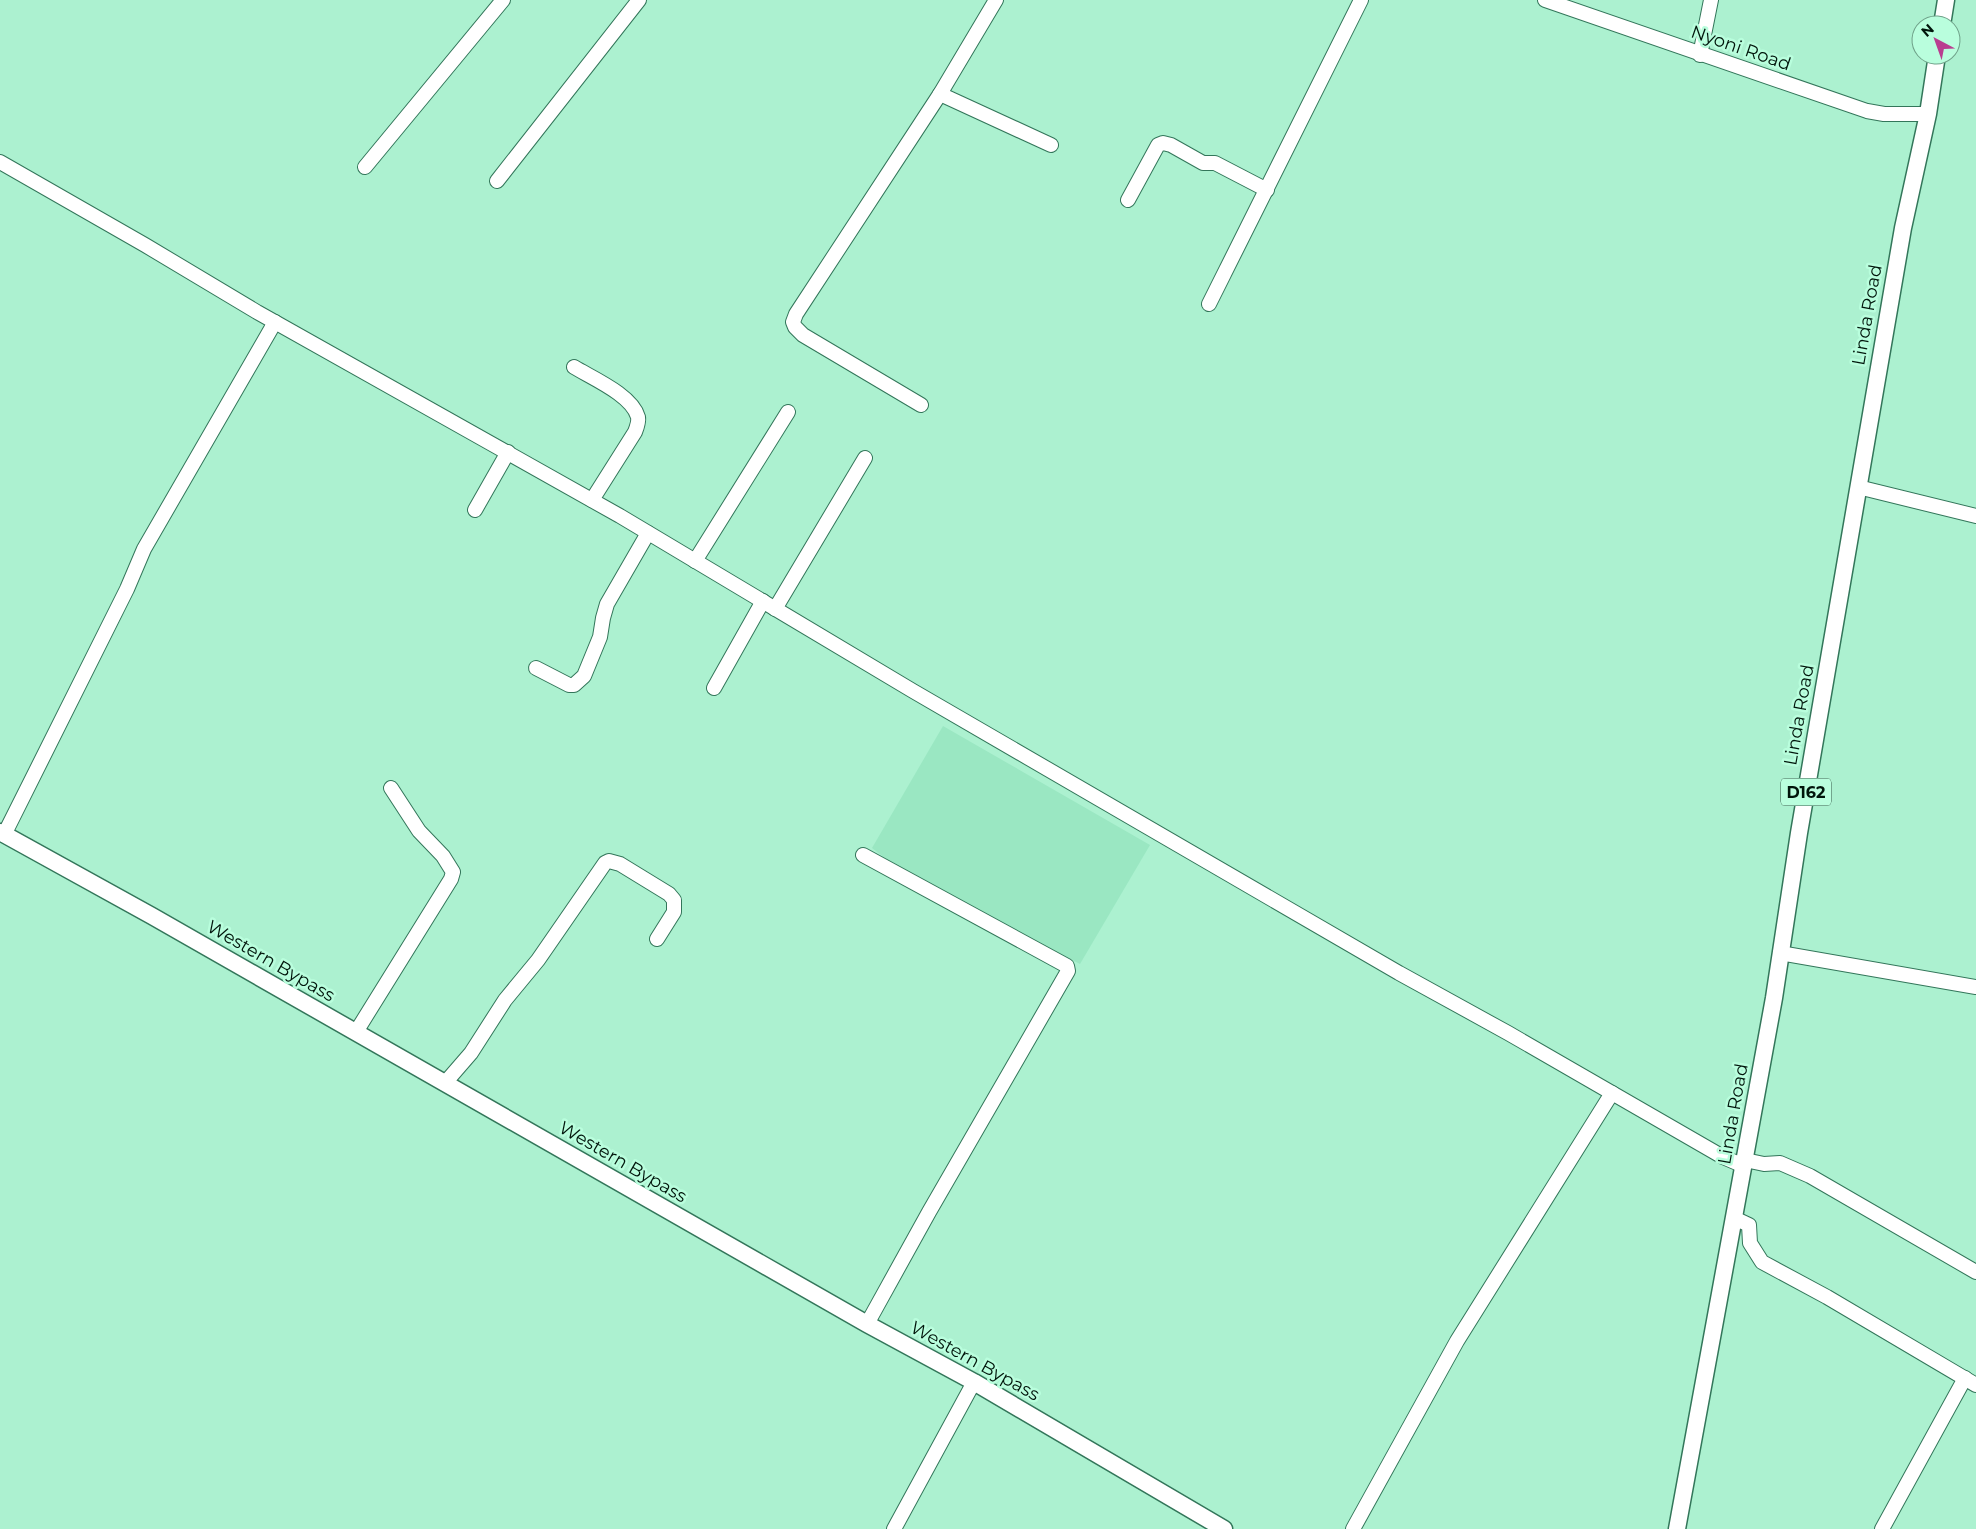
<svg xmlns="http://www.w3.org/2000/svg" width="1976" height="1529" viewBox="0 0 1976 1529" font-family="Montserrat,sans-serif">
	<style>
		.built { fill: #9ae7c2 }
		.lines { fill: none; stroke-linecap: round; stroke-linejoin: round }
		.minor-casing { stroke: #33765a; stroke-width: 16 }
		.major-casing { stroke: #33765a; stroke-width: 19 }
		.minor { stroke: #fff; stroke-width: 14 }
		.major { stroke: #fff; stroke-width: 16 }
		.labels { text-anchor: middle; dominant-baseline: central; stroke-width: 5; stroke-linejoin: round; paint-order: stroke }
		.shield { fill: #b9fedd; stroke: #385b4a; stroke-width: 1 }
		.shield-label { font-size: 16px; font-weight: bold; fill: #00150b }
		.street-label { font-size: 18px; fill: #00150b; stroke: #b9fedd }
	</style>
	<rect width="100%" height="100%" fill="#acf1d0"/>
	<!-- built -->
	<polygon class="built" points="943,726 1150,845 1080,964 908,876 872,848"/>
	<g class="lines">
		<!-- minor casing -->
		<g class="minor-casing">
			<g id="minor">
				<polyline points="1545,0 1867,111 1884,114 1928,114"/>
				<polyline points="1700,55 1711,0"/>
				<polyline points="940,94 1051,145"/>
				<polyline points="0,162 145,245 257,312 620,516 913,691 1399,973 1508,1033 1723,1157 1744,1166"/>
				<polyline points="365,167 503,0"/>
				<polyline points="497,181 639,0"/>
				<polyline points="1128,200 1158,145 1163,143 1171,145 1203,163 1215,163 1267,190"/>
				<polyline points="1209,304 1361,0"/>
				<path d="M574,367C592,378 632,395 638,417C639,422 637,427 635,432L592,500"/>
				<polyline points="921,405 803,335 795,327 793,322 796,314 940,94 996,0"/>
				<polyline points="1858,487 1976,516"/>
				<polyline points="475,510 508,452"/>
				<polyline points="695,561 788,412"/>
				<polyline points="775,609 865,458"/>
				<polyline points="536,668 569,685 574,685 584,676 600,637 603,618 607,604 648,533"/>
				<polyline points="714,688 763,601"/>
				<polyline points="4,835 127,589 144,549 275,322"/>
				<polyline points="863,855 1067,966 1068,971 929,1212 867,1324"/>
				<polyline points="1780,953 1976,987"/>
				<polyline points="356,1032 451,879 453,872 443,856 419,831 391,788"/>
				<polyline points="445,1083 471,1053 505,1000 538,960 605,863 609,861 620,864 669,894 674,900 674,912 657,939"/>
				<polyline points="1745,1160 1764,1164 1780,1163 1810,1176 1976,1272"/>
				<polyline points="1734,1218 1749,1225 1750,1243 1762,1262 1827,1297 1976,1385"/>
				<polyline points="894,1529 974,1382"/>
				<polyline points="1353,1529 1457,1341 1612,1093"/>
				<polyline points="1882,1529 1965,1378"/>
			</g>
		</g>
		<!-- major casing -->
		<g class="major-casing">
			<g id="major">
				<polyline points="1942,25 1946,0"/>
				<polyline points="0,832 152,916 867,1324 974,1382 1224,1529"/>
				<polyline points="1677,1529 1774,998 1799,833 1903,228 1928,114 1937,55"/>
			</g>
		</g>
		<!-- minor -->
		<use href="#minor" class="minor"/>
		<!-- major -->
		<use href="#major" class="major"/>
	</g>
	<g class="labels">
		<!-- shield labels -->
		<rect class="shield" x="1781" y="778.5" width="50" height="27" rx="4"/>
		<g class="shield-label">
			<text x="1806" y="792">D162</text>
		</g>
		<!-- street labels -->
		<g class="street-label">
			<text transform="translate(1741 48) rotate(19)">Nyoni Road</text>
			<text transform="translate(1867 315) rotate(-80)">Linda Road</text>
			<text transform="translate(1799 715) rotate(-80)">Linda Road</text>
			<text transform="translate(271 961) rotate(30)">Western Bypass</text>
			<text transform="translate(1733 1114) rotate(-80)">Linda Road</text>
			<text transform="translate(623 1162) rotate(30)">Western Bypass</text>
			<text transform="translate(975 1361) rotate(29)">Western Bypass</text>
		</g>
	</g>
	<!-- north arrow -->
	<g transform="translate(1936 40) rotate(319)"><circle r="24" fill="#b9fedd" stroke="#6fa189"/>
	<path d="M0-4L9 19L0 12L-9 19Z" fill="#b93e90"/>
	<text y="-8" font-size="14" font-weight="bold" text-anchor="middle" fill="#00150b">N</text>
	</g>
</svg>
